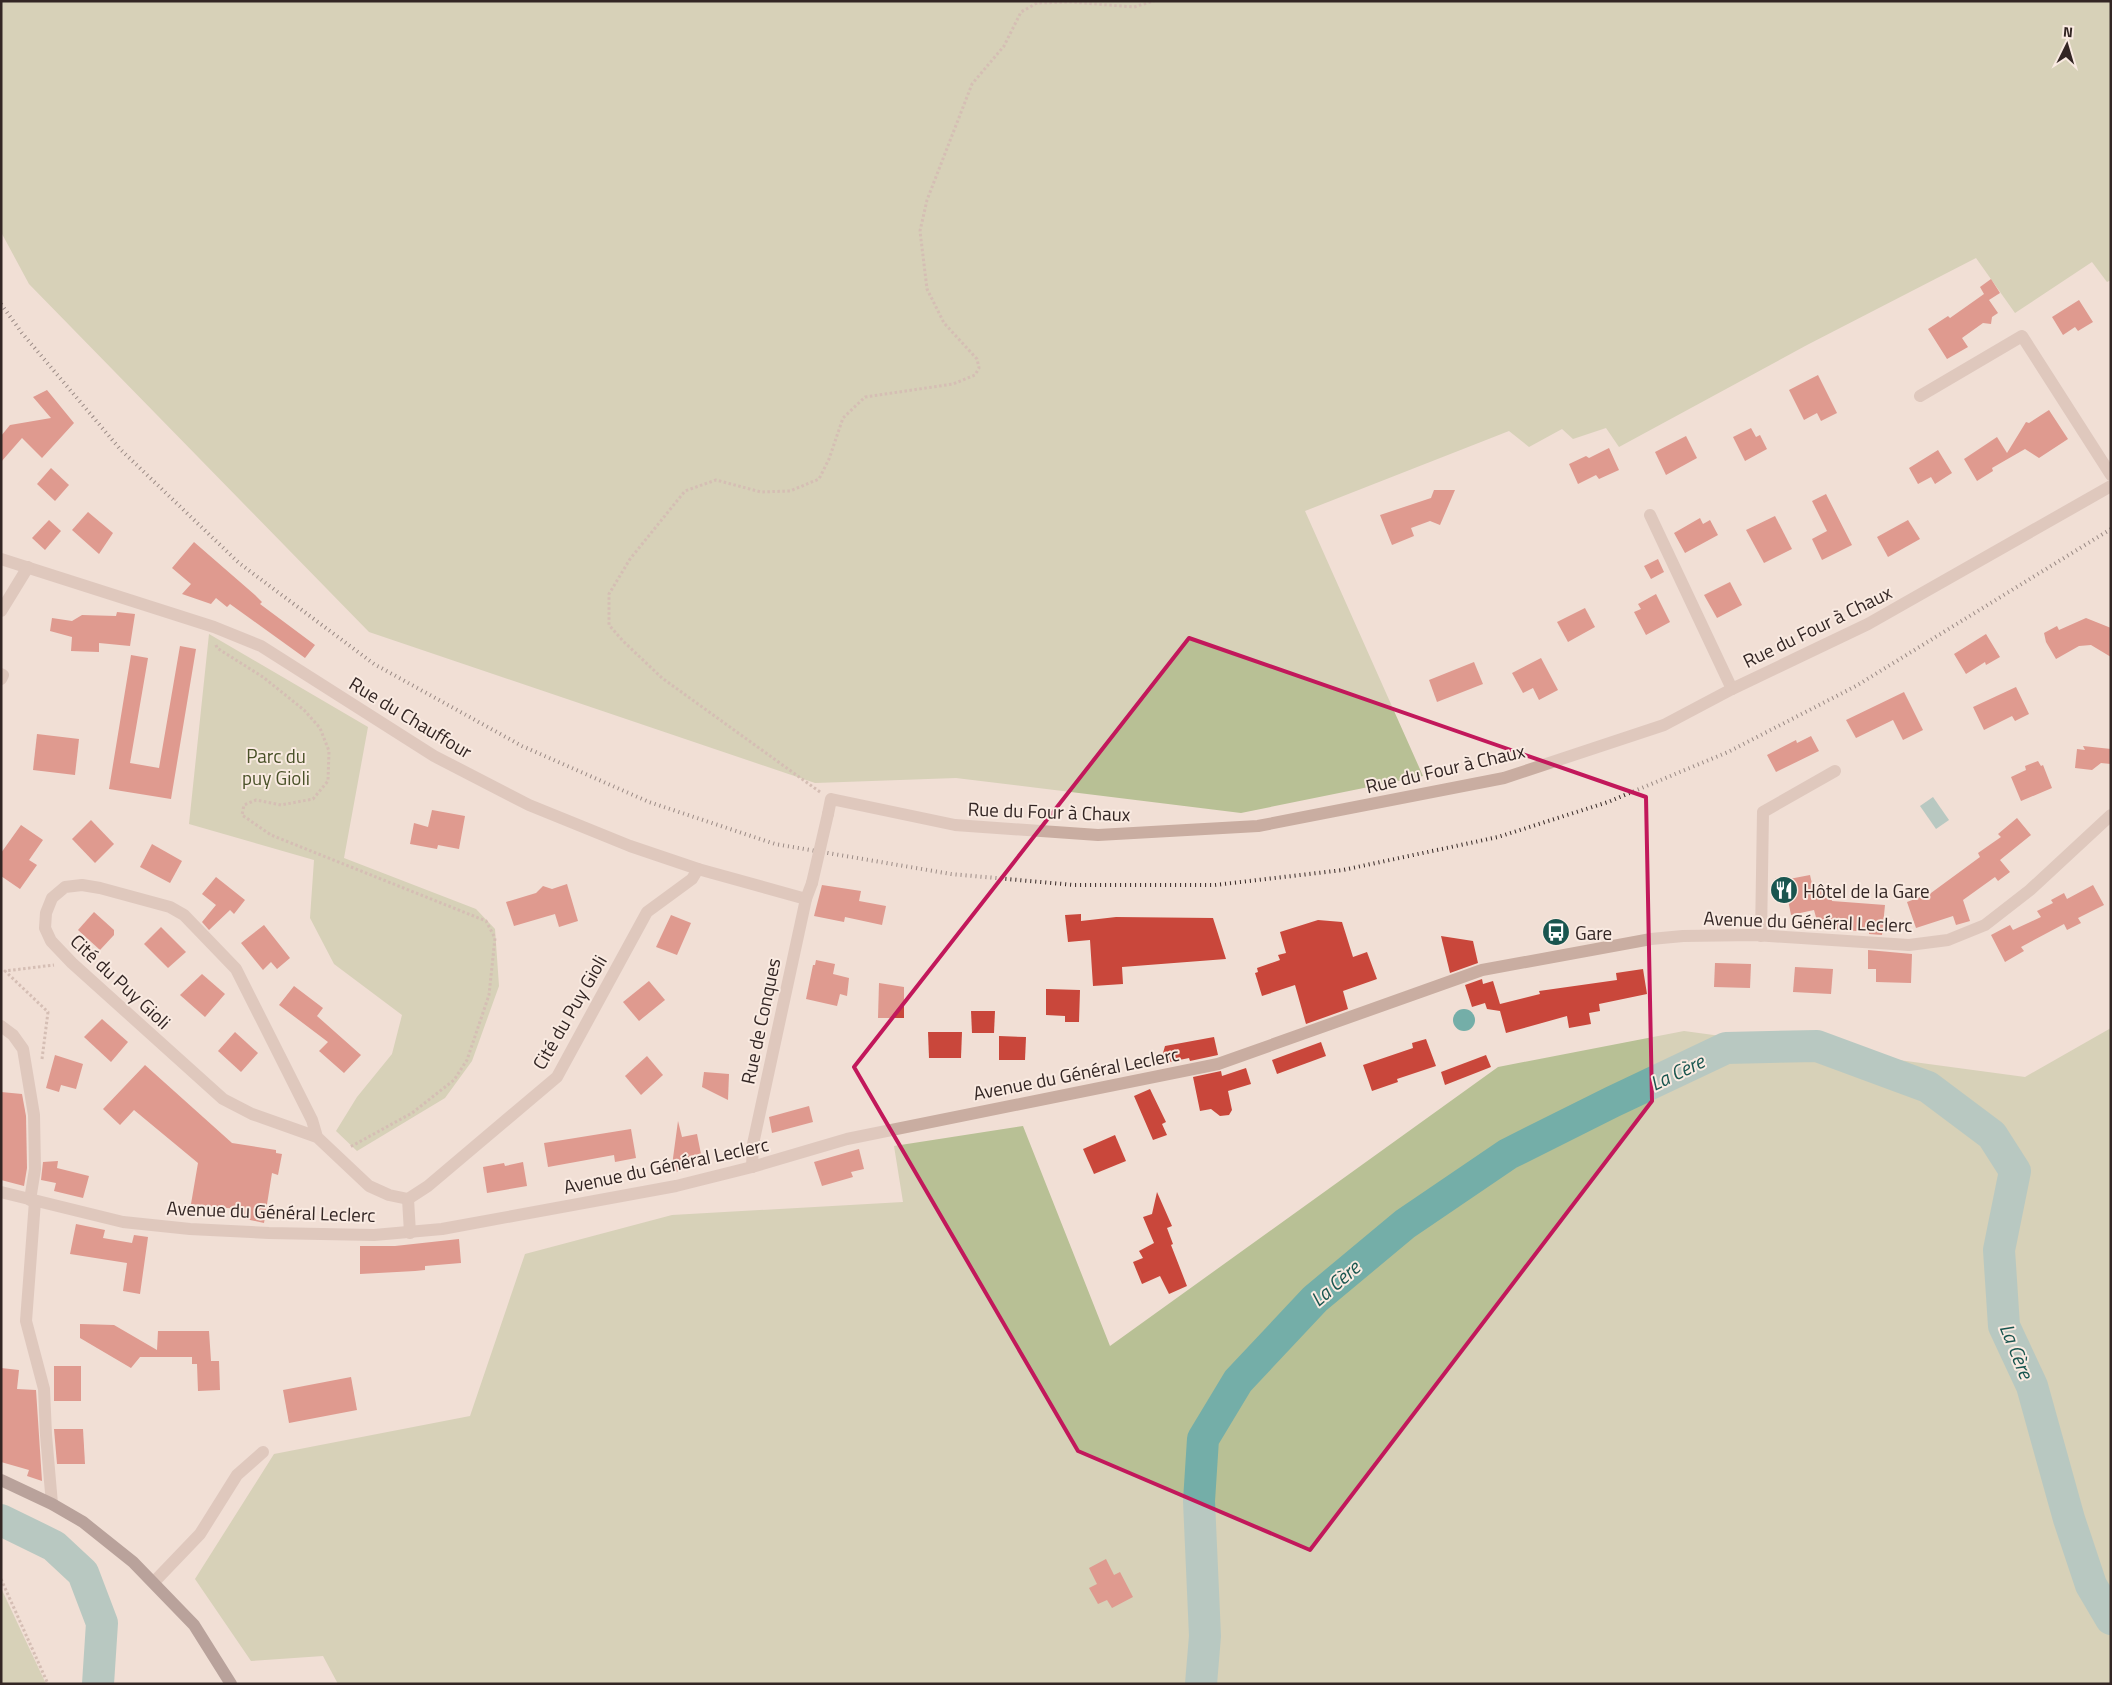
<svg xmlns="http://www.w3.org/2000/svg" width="2112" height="1685" viewBox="0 0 2112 1685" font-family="'Titillium Web',sans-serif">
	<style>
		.green { fill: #b8c095 }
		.water { fill: #74aea8 }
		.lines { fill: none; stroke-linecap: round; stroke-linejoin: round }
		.river { stroke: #74aea8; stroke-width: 32 }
		.building { fill: #c9473b }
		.path { stroke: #b4978c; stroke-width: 3; stroke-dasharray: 2.5 2.5; stroke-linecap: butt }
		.minor { stroke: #c9ada1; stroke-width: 12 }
		.major { stroke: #755a55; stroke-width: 12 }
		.rail { stroke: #332624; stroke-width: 4; stroke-dasharray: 1 4; stroke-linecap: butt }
		.minor-bridge { stroke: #c9ada1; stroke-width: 12 }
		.marked { fill: none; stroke: #c2185b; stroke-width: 4; stroke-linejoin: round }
		.labels { text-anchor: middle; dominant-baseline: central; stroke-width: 4; stroke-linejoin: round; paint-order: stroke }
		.street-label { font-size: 19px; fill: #332624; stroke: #f9eae1 }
		.park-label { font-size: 19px; fill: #495128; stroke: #f9eae1 }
		.poi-label { font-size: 19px; fill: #332624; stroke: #f9eae1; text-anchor: start }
		.water-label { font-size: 20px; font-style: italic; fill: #19554f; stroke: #f9eae1 }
	</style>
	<rect width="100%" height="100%" fill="#f1dfd5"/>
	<!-- green -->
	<g class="green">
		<polygon points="1,1 2111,1 2111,280 2107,282 2092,262 2015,313 1976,258 1807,345 1619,447 1606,428 1573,439 1562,429 1529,447 1509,431 1305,511 1423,776 1241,813 956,778 815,783 369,632 29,284 1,232"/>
		<polygon points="209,634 368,727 344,858 476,909 495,929 499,986 472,1061 445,1098 357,1151 336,1131 357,1097 392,1054 402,1015 334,964 310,918 314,860 189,824"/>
		<polygon points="2111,1028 2111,1684 338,1684 323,1656 251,1661 195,1579 274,1454 470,1416 525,1254 672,1215 903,1202 894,1146 1023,1126 1110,1346 1498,1067 1684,1031 2025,1077"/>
		<polygon points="1,1588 46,1684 1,1684"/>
	</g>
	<!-- water -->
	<g class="water">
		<polygon points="1933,797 1949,820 1936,829 1920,806"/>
		<circle cx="1464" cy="1020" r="11"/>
	</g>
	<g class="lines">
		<!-- river -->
		<g class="river">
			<polyline points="1,1520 54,1546 83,1573 102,1623 98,1684"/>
			<polyline points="1201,1684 1205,1636 1199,1501 1203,1439 1238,1381 1315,1299 1405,1224 1508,1154 1612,1102 1726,1048 1817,1046 1928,1087 1992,1135 2015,1171 1999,1250 2004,1326 2032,1386 2069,1519 2091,1585 2111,1619"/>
		</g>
	</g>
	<!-- building -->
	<g class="building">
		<polygon points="1991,279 2000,293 1989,300 1998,313 1992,317 1991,324 1983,323 1962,338 1968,347 1947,359 1928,329 1948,316 1950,318 1984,294 1980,287"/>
		<polygon points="2079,300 2093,322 2078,331 2075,327 2063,335 2052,317"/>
		<polygon points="1818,375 1837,413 1821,421 1817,413 1804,420 1789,390"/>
		<polygon points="47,390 74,423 42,458 22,438 1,462 1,436 10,425 51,418 33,397"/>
		<polygon points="2049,410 2068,439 2039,458 2025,449 1992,468 1993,471 1977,481 1964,459 1997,437 2007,453 2026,422 2029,423"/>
		<polygon points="1751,428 1756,437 1760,435 1767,449 1745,461 1733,437"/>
		<polygon points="1686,436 1697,458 1666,475 1655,452"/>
		<polygon points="1609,448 1619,470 1599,479 1596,475 1578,484 1569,464 1586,456 1589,458"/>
		<polygon points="1938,450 1952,473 1935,484 1931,477 1918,484 1909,468"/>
		<polygon points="51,468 69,485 55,501 37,484"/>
		<polygon points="1434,490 1455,490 1440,525 1430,521 1411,528 1414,536 1392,545 1380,515 1431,498"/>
		<polygon points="1826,494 1852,545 1822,560 1812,539 1827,531 1812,501"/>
		<polygon points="88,512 113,533 99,554 72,530"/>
		<polygon points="1775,516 1792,549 1764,563 1746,530"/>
		<polygon points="1700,518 1703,524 1710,520 1718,535 1685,553 1674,533"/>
		<polygon points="49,520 61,531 45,550 32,538"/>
		<polygon points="1908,520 1920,539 1888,557 1877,537"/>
		<polygon points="194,542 255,595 262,602 260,604 315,645 305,658 230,604 227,607 216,598 211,604 182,594 191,584 172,568"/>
		<polygon points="1658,559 1664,572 1651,579 1644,566"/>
		<polygon points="1730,582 1742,605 1717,618 1704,595"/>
		<polygon points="1656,594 1670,622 1646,635 1634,612 1641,609 1638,604"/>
		<polygon points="1585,608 1595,627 1568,642 1557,622"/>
		<polygon points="117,612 135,614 130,646 99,643 99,652 71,651 72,637 50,631 52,618 72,621 82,615 116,616"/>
		<polygon points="2086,618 2111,628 2111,657 2091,645 2079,646 2056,659 2046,642 2044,633 2057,626 2059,630"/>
		<polygon points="1986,634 2000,657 1986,665 1985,662 1966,674 1954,654"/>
		<polygon points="180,646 196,649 171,799 109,789 131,655 148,658 130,763 159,768"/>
		<polygon points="1541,658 1558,690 1539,700 1533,688 1523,693 1512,673"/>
		<polygon points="1474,662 1483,684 1437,702 1429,680"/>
		<polygon points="2016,687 2029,714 2015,721 2012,716 1984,730 1973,707"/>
		<polygon points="1904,692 1923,730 1903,740 1893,720 1856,738 1846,720"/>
		<polygon points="37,734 79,739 75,775 33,770"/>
		<polygon points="1811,736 1819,751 1776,772 1767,755 1796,740 1797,743"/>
		<polygon points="2083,746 2111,749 2111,764 2101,763 2092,770 2075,768 2077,749 2085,750"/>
		<polygon points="2038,761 2041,766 2043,765 2052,788 2021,801 2011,777 2026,770 2025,766"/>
		<polygon points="432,810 465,816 459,849 438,845 437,849 410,844 414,823 428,827"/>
		<polygon points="2017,818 2031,835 2000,860 2010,872 1998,881 1995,877 1963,900 1970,921 1956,925 1953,916 1916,928 1907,902 1931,893 1980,857 1978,853 2001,837 1998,834"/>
		<polygon points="91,820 114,844 95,863 72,839"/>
		<polygon points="21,825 43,840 29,860 37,865 20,889 1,876 1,853"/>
		<polygon points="152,844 182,861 170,883 140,867"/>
		<polygon points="1810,875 1813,888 1818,887 1818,890 1829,889 1832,901 1885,905 1882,935 1869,934 1869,932 1819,928 1814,910 1791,915 1784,880"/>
		<polygon points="216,877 245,900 234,914 230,910 209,930 202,922 216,905 202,894"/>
		<polygon points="567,884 578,921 559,927 555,914 514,926 506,902 536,893 543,886 552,889"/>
		<polygon points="822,885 861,891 859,901 886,906 882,925 845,917 844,922 814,916"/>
		<polygon points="2093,885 2104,905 2078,918 2081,923 2067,930 2064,924 2021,947 2024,951 2005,962 1991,935 2010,925 2013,930 2041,917 2037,911 2053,903 2051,900 2064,893 2067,899"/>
		<polygon points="94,912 114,930 114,935 100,950 78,930"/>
		<polygon points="1081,914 1081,921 1116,917 1213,918 1226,959 1122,967 1123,984 1093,986 1090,940 1068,942 1065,915"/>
		<polygon points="671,915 691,923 677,955 656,947"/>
		<polygon points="1318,920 1342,922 1353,957 1367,952 1377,979 1343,991 1348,1009 1306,1024 1295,985 1262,996 1255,973 1258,972 1257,968 1280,960 1278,955 1286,953 1280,932"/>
		<polygon points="264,925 290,958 277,969 271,962 263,970 241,943"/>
		<polygon points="161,927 186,952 168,968 144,944"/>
		<polygon points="1441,936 1473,941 1478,963 1450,973"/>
		<polygon points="1868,950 1912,954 1911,983 1876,982 1876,969 1868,969"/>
		<polygon points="816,960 835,964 833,974 849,978 847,996 840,994 837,1006 806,999 813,965 815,965"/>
		<polygon points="1715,963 1751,964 1750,988 1714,987"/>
		<polygon points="1795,967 1833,969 1831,994 1793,992"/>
		<polygon points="1643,969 1647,994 1599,1004 1600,1011 1589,1013 1591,1024 1569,1028 1567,1016 1506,1033 1500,1011 1487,1009 1485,1003 1472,1007 1465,985 1482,979 1483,984 1493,981 1500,1004 1540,994 1539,991 1617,980 1616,973"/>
		<polygon points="202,974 225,994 205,1017 180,995"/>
		<polygon points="649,981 665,1000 639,1021 623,1002"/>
		<polygon points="879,983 904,987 904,1018 878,1018"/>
		<polygon points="294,986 323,1008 317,1016 361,1055 344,1073 319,1051 328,1042 279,1005"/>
		<polygon points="1046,989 1080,990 1079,1022 1065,1022 1065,1016 1046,1015"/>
		<polygon points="971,1011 995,1011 994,1033 972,1033"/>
		<polygon points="102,1019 128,1042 111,1062 84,1037"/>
		<polygon points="235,1032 258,1053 241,1072 218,1051"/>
		<polygon points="928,1032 962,1032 961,1058 929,1058"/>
		<polygon points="999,1036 1026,1037 1025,1060 999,1060"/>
		<polygon points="1214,1037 1218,1055 1190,1061 1189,1058 1165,1063 1163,1053 1165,1046"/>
		<polygon points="1426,1039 1436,1066 1397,1079 1398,1082 1372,1091 1363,1065 1413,1048 1412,1043"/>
		<polygon points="1321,1042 1326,1056 1277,1074 1272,1060"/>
		<polygon points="55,1055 83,1064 76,1089 61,1085 59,1092 46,1088"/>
		<polygon points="1486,1055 1491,1067 1445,1085 1441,1072"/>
		<polygon points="647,1056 663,1075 641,1095 625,1076"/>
		<polygon points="145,1065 232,1143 276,1150 276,1153 282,1154 278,1175 272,1173 264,1223 236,1217 237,1209 191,1204 198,1163 134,1110 120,1125 103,1109"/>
		<polygon points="1246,1068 1251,1084 1228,1091 1232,1110 1229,1115 1220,1116 1211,1109 1200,1111 1193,1077 1221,1071 1222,1076"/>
		<polygon points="704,1072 729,1074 728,1100 702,1087"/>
		<polygon points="1150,1089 1166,1122 1162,1124 1167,1135 1153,1140 1134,1096"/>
		<polygon points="1,1092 22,1094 26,1116 27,1168 24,1186 1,1180"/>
		<polygon points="809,1106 813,1122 772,1133 769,1117"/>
		<polygon points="678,1121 682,1137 697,1134 701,1154 688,1158 691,1168 671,1173"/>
		<polygon points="631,1129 636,1158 615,1162 614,1155 548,1167 544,1143"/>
		<polygon points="1115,1135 1126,1161 1094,1174 1083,1149"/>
		<polygon points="859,1149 864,1169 851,1172 853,1177 822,1186 814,1162"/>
		<polygon points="58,1161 57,1168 89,1176 83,1198 54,1191 56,1183 41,1180 43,1162"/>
		<polygon points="523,1162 527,1186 487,1193 483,1167 504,1163 505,1166"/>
		<polygon points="1157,1192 1172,1226 1167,1228 1173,1244 1171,1245 1187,1286 1169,1294 1160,1276 1142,1284 1133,1262 1143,1258 1139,1251 1154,1243 1143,1217 1152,1214"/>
		<polygon points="76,1224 105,1230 103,1238 132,1243 134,1235 148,1237 140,1294 123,1291 127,1263 70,1254"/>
		<polygon points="459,1239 461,1263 425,1266 425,1270 415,1271 360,1274 360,1246 395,1246"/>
		<polygon points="80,1324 114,1325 157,1350 158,1331 209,1331 211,1361 219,1361 220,1390 198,1391 197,1364 192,1364 192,1357 140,1357 131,1368 80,1338"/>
		<rect x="54" y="1366" width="27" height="35"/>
		<polygon points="1,1368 19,1370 17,1389 36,1390 42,1481 27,1476 29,1470 1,1462"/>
		<polygon points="351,1377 357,1410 289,1423 283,1390"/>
		<polygon points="54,1429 83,1429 85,1464 57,1464"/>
		<polygon points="1106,1559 1114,1575 1120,1572 1133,1597 1112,1608 1107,1600 1098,1604 1089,1588 1097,1584 1089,1568"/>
	</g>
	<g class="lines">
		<!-- path -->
		<g class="path">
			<polyline points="216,645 217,648 263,677 304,710 320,728 329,751 328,781 313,799 281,805 256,800 244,805 242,815 271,835 486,921 495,938 489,995 467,1060 454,1080 412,1113 350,1147"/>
			<polyline points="820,792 662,678 623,641 609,625 609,594 630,559 685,491 716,480 761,492 790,491 819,479 829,459 843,418 865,397 953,384 975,375 979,368 977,359 944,323 927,289 920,231 927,200 972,84 1004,46 1021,12 1037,3 1071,2 1134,7 1154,1"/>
			<polyline points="42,1059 48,1012 5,971 54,965"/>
			<polyline points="1,1579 48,1684"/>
		</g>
		<!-- minor -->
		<g class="minor">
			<polyline points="1920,396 2022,336 2111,475"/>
			<polyline points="1650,515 1732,689"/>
			<polyline points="1,559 214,627 261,646 434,756 529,805 630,846 698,869 806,899"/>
			<polyline points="1,611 28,567"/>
			<polyline points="1,674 3,675 1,679"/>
			<polyline points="828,814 831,799 955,825 1098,835 1258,826 1504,778 1664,725 1732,689 1868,624 2111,486"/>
			<polyline points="1761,936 1763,812 1835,771"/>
			<polyline points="1,1026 13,1035 23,1049 34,1115 35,1169 30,1200"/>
			<polyline points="317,1137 312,1120 236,969 184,915 170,907 100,888 82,885 65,887 52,898 46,913 45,928 51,941 72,963 223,1099 252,1114 317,1137 369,1186 389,1195 408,1199"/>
			<polyline points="752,1167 753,1144 806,899 812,883"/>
			<polyline points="1,1192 123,1222 190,1229 269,1233 374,1235 442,1229 676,1186 752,1167 847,1139 1218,1064 1482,970 1651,939 1683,936 1755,935 1909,945 1948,940 1985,925 2030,890 2111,815"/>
			<polyline points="35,1201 26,1321 44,1389 46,1435 52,1504"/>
			<polyline points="410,1233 408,1199 428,1186 557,1077 647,912 692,879 698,869"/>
			<polyline points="154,1582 200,1534 237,1475 263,1452"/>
		</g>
		<!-- major -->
		<polyline class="major" points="1,1480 52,1504 83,1522 133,1562 194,1625 231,1684"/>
		<!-- rail -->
		<polyline class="rail" points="1,304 22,333 120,449 239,563 374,664 522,746 649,802 775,844 951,874 1074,885 1215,885 1343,870 1498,837 1608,802 1728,752 1856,686 2111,529"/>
		<!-- minor-bridge -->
		<polyline class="minor-bridge" points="812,883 828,814"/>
	</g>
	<!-- marked area -->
	<path d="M0 0H2112V1685H0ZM1189,638L1646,797L1652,1101L1310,1550L1078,1451L854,1067Z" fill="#f1dfd5" fill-opacity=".55" fill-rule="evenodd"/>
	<path class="marked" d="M1189,638L1646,797L1652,1101L1310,1550L1078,1451L854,1067Z"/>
	<!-- icons -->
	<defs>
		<g id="restaurant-disc" transform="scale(1.4375)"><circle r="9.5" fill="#19554f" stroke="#f9eae1"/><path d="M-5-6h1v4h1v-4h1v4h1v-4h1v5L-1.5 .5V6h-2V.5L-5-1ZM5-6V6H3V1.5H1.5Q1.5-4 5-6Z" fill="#fff"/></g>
		<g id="bus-disc" transform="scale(1.4375)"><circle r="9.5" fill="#19554f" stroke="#f9eae1"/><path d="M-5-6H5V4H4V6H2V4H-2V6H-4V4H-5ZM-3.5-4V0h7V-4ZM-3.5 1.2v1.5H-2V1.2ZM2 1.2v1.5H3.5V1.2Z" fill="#fff"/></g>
	</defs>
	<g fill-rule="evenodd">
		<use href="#restaurant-disc" x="1784" y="890"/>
		<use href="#bus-disc" x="1556" y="932"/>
	</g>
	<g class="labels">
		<!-- street labels -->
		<g class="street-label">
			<text transform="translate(1817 626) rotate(-26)">Rue du Four à Chaux</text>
			<text transform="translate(411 717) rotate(31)">Rue du Chauffour</text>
			<text transform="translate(1445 768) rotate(-13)">Rue du Four à Chaux</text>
			<text transform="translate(1049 811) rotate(2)">Rue du Four à Chaux</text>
			<text transform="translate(1808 921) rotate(2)">Avenue du Général Leclerc</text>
			<text transform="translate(121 981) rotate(43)">Cité du Puy Gioli</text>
			<text transform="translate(569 1012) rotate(-60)">Cité du Puy Gioli</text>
			<text transform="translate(760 1021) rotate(-78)">Rue de Conques</text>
			<text transform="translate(1076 1073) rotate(-11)">Avenue du Général Leclerc</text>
			<text transform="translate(666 1165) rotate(-12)">Avenue du Général Leclerc</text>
			<text transform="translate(271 1211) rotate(2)">Avenue du Général Leclerc</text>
		</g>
		<!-- park labels -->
		<g class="park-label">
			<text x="276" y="755">Parc du<tspan x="276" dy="22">puy Gioli</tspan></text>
		</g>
		<!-- poi labels -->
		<g class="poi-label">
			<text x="1803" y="890">Hôtel de la Gare</text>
			<text x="1575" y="932">Gare</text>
		</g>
		<!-- water labels -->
		<g class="water-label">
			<text transform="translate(1677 1072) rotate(-26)">La Cère</text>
			<text transform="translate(1335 1283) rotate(-41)">La Cère</text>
			<text transform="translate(2017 1351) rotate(68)">La Cère</text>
		</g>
	</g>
	<!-- border -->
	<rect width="2112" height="1685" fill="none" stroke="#332624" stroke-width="5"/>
	<!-- north arrow -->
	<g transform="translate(2067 45) rotate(5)" stroke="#f9eae1" stroke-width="4" paint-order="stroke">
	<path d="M0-4L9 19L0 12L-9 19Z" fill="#332624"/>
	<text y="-8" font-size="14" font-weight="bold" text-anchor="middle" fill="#332624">N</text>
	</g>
</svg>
